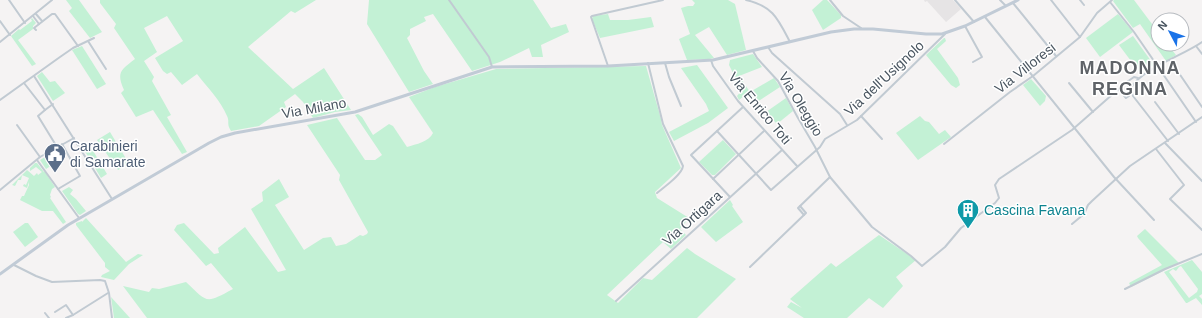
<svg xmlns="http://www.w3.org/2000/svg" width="1202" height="318" viewBox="0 0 1202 318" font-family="Helvetica,sans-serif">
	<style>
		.education { fill: #e6e4e5 }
		.green { fill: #c3f1d5; fill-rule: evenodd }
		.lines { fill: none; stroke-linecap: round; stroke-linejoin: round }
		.street { stroke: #c1cad2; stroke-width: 2 }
		.secondary { stroke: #c1cbd6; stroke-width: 3 }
		.labels { text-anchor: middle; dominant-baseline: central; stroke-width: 3; stroke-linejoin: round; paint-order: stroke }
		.street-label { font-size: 14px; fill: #4a5661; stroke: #fff }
		.service-label { font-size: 14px; fill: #4e5e75; stroke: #fff; text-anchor: start }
		.culture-label { font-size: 14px; fill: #0d838f; stroke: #fff; text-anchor: start }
		.district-label { font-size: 18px; font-weight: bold; letter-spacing: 1px; fill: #5f6368; stroke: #fff }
	</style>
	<rect width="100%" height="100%" fill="#f5f3f3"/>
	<!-- education -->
	<polygon class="education" points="924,0 953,0 961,9 946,22 927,1 925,2"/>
	<!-- green -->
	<g class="green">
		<polygon points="66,0 79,0 102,32 90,38 69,11 72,8"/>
		<path d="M100,0H316L295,13L291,11L248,47L293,89L324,68L351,110L335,112L313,118L303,102L295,94L284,102L286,107L259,126L231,131C226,123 230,122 227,116C221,101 207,87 197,74L182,85L171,72L167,74L163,71L155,58L183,41L167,16L144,28L157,52L144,61L154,77L152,81L171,115L167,117L187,152L182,154L153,110L136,117L121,93L124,90C116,72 121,70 135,59L114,28L116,24L100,3Z"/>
		<polygon points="369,0 533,0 551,28 566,24 569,32 541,45 543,57 532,57 529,48 500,62 472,71 433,14 424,17 426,21 410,29 410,35 407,38 424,71 433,84 409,92 367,24"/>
		<polygon points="692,0 728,0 735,4 746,50 727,55 709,27 695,35 714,58 710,59 687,60 679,39 690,34 681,8 688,6 693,6 695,3"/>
		<polygon points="823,0 827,0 841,15 841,18 823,30 812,10"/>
		<polygon points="1114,0 1134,0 1158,32 1158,44 1167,44 1176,55 1166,61 1140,24 1133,28 1113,1"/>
		<polygon points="608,14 610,20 628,20 651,17 654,27 600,38 592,19 593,16"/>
		<polygon points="1118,14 1133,32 1100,57 1086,38"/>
		<polygon points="32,18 36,23 33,26 33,29 18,40 36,64 32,66 11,36 19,29 20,30 32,21 31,19"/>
		<polygon points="1133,36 1154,65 1140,73 1119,45"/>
		<polygon points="944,38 945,38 946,41 937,49 958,78 960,85 956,88 951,85 926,55"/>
		<polygon points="82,46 106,84 97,89 72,50"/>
		<polygon points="753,54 762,67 739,76 750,92 774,78 780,87 757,102 748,93 739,100 737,96 742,90 731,76 733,73 729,65 730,60"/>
		<polygon points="697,65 728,108 708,123 674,141 669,132 709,111 706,104 681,68"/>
		<path d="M646,66L661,119L662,125L681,168L655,192L657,198L689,218L680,229L686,235L671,249L663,242L607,295L618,303L643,278L652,280L687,248L695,254L736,279L697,318H147L123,286L149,292L152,288L159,289L186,282C208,303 205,304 233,289L211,263L206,266L174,230L177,225L184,223L214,254L219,253L218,248L245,227L278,272L286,270L251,209L263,201L262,192L279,179L289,197L275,205L304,250L323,238L331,237L336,246L346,244L360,235L363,236L367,234L368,232L339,180L340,175L307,125L337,118L365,160H375L382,155L355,115L358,114L362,117L373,135L389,124L393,126L407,147C416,144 429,142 433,133L409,97L435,87L496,69Z"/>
		<polygon points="42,72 50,82 55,81 65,93 53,101 37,76"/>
		<polygon points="1031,79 1046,96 1045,101 1040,106 1023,85"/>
		<polygon points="786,98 793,111 777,124 766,112"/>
		<polygon points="920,116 925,121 929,122 939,134 945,130 951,137 918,160 896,133"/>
		<polygon points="110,132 128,162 128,164 118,170 97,140"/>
		<polygon points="723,140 736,154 715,175 712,175 699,162"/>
		<polygon points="89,144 107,174 101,178 83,148"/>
		<polygon points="61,147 66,154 62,157 64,154 62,151 56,155 60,160 46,169 40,160 52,153 53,154"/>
		<polygon points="35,163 37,163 44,172 45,172 55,187 52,189 50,195 51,197 50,198 66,222 63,224 53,211 42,211 20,200 22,196 24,196 29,185 29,182 27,188 23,186 24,184 26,185 29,178 22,175 21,180 18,180 15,186 12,185 27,170 34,176 37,173 38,175 42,172 36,167 30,171 30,168"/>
		<polygon points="69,187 73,190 70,194 76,199 86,211 80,215 78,214 62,191"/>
		<polygon points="730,200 733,205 732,206 743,222 716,242 701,227"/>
		<polygon points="86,218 126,262 138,254 143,255 129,264 114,280 101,277 102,275 110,271 105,267 105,263 76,225 76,223 82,221 82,222"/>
		<polygon points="25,223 28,223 38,237 25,247 13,232"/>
		<polygon points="1145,229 1179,263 1131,287 1129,283 1162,265 1138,238 1137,236"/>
		<polygon points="879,235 916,260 896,277 903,286 883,308 869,298 847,318 804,318 787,307 791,302 802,308 790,299 831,263 836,267"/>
		<path d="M1192,260L1202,272V294L1199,296L1202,299V305L1196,298L1187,303H1186L1164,272ZM1181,266L1198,289L1197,292L1189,298L1169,272L1173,269L1176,271L1179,267Z"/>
		<polygon points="111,297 130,318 114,318"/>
	</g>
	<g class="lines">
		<!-- street -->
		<g class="street">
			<polyline points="9,0 25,23"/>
			<polyline points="449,0 489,57 492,67"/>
			<path d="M746,0C773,6 778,19 790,42"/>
			<polyline points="830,0 843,16 861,28"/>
			<polyline points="955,0 974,22"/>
			<polyline points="1000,0 1006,6"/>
			<polyline points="1051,0 1080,37"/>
			<polyline points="1080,0 1084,5"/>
			<polyline points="1110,2 1134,32 1196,122"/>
			<polyline points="1013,3 1056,56"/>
			<polyline points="36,14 42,21"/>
			<polyline points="33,16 39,24"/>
			<polyline points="985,17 1114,177 1154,220"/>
			<polyline points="0,21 10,35"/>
			<polyline points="965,26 982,57 973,62"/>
			<polyline points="36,30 34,28 52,14 55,14 78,46"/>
			<polyline points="88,41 106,69"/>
			<polyline points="0,42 52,0"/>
			<polyline points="1196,46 1202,54"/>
			<polyline points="768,47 772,53 840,114 847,125"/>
			<polyline points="753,51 757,58 778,81 798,118 815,147 830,177 872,227 911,256 922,266 945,247 961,228 995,203 999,198 995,185 999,179 1072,130 1122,86"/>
			<polyline points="711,60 713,66 738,101 797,166"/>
			<polyline points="1170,60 1202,107"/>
			<path d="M648,63L663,124L683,166C682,175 664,187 657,193"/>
			<polyline points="665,63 669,77 681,106"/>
			<polyline points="608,66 591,17 592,16 663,0"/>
			<polyline points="34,76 112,199"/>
			<polyline points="1128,81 1128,87"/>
			<polyline points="24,83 45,110 38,116 57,147"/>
			<polyline points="1069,83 1093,112"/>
			<polyline points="1124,84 1134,77 1138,78"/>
			<polyline points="1119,90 1126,98 1129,96"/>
			<polyline points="0,100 60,57 73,48 94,38"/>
			<polyline points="1155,102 1179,134"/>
			<polyline points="45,110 53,104"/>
			<polyline points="861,116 882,139"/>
			<polyline points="17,125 40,157"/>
			<polyline points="717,131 771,190 820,147 825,139 857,120 945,34"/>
			<path d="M1168,141L1133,96L1131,88C1141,69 1184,55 1202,42"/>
			<polyline points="1165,143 1202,181"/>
			<polyline points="944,144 1010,92 1033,76 1080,37 1097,13 1112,0"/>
			<polyline points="1156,149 1184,185 1170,199 1202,230"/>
			<polyline points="37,160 79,218"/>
			<polyline points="713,179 764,131"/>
			<polyline points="58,189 80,176 62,144"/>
			<polyline points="0,190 40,157 74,138"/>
			<polyline points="730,197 691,155 743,107"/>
			<polyline points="804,215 798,208 830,177"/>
			<polyline points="1072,224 1084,214 1088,205 1092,201 1130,166 1202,117"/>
			<polyline points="14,265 36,276 52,282 100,280 105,281 109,293 112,318"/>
			<polyline points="750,267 806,213 800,206"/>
			<polyline points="1125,289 1165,269 1202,254"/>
			<polyline points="616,301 782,150"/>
			<polyline points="55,312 66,305 73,315"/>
			<polyline points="45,313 49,318"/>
			<polyline points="66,318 73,315 108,293"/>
		</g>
		<!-- secondary -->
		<polyline class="secondary" points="0,274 68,225 209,143 221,137 235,133 355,112 492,67 608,66 713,60 831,32 854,29 873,29 926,34 942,34 965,26 1018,0"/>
	</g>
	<!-- icons -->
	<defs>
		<g id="civic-pin" transform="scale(1.15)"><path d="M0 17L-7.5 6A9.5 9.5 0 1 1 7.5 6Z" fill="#5c6f8a" stroke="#fff"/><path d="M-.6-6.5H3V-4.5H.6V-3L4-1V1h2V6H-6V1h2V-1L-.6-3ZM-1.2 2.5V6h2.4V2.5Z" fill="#fff"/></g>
		<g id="building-pin" transform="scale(1.15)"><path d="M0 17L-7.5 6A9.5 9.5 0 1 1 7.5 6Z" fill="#0f9aa8" stroke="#fff"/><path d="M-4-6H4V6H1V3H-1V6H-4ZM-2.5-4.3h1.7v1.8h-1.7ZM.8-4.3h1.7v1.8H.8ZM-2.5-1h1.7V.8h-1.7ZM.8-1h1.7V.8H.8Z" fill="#fff"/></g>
	</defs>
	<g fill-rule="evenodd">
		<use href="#civic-pin" x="55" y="154"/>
		<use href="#building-pin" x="968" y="210"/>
	</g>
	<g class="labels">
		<!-- street labels -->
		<g class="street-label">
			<text transform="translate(1025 68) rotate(-38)">Via Villoresi</text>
			<text transform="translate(884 78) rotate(-43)">Via dell'Usignolo</text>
			<text transform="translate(801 104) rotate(59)">Via Oleggio</text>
			<text transform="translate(314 108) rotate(-10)">Via Milano</text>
			<text transform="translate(760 108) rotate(50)">Via Enrico Toti</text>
			<text transform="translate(692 218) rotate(-42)">Via Ortigara</text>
		</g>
		<!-- service labels -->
		<g class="service-label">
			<text x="70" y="146">Carabinieri<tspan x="70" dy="16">di Samarate</tspan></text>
		</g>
		<!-- culture labels -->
		<g class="culture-label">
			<text x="984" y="210">Cascina Favana</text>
		</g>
		<!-- district labels -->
		<g class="district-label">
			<text x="1130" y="68">MADONNA<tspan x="1130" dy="21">REGINA</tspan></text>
		</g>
	</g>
	<!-- north arrow -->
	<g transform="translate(1170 32) rotate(311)"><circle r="19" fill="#ffffff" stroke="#b7bbc0"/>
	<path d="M0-3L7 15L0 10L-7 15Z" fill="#1a73e8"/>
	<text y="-6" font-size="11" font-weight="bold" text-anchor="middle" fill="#4a5661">N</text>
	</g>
</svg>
